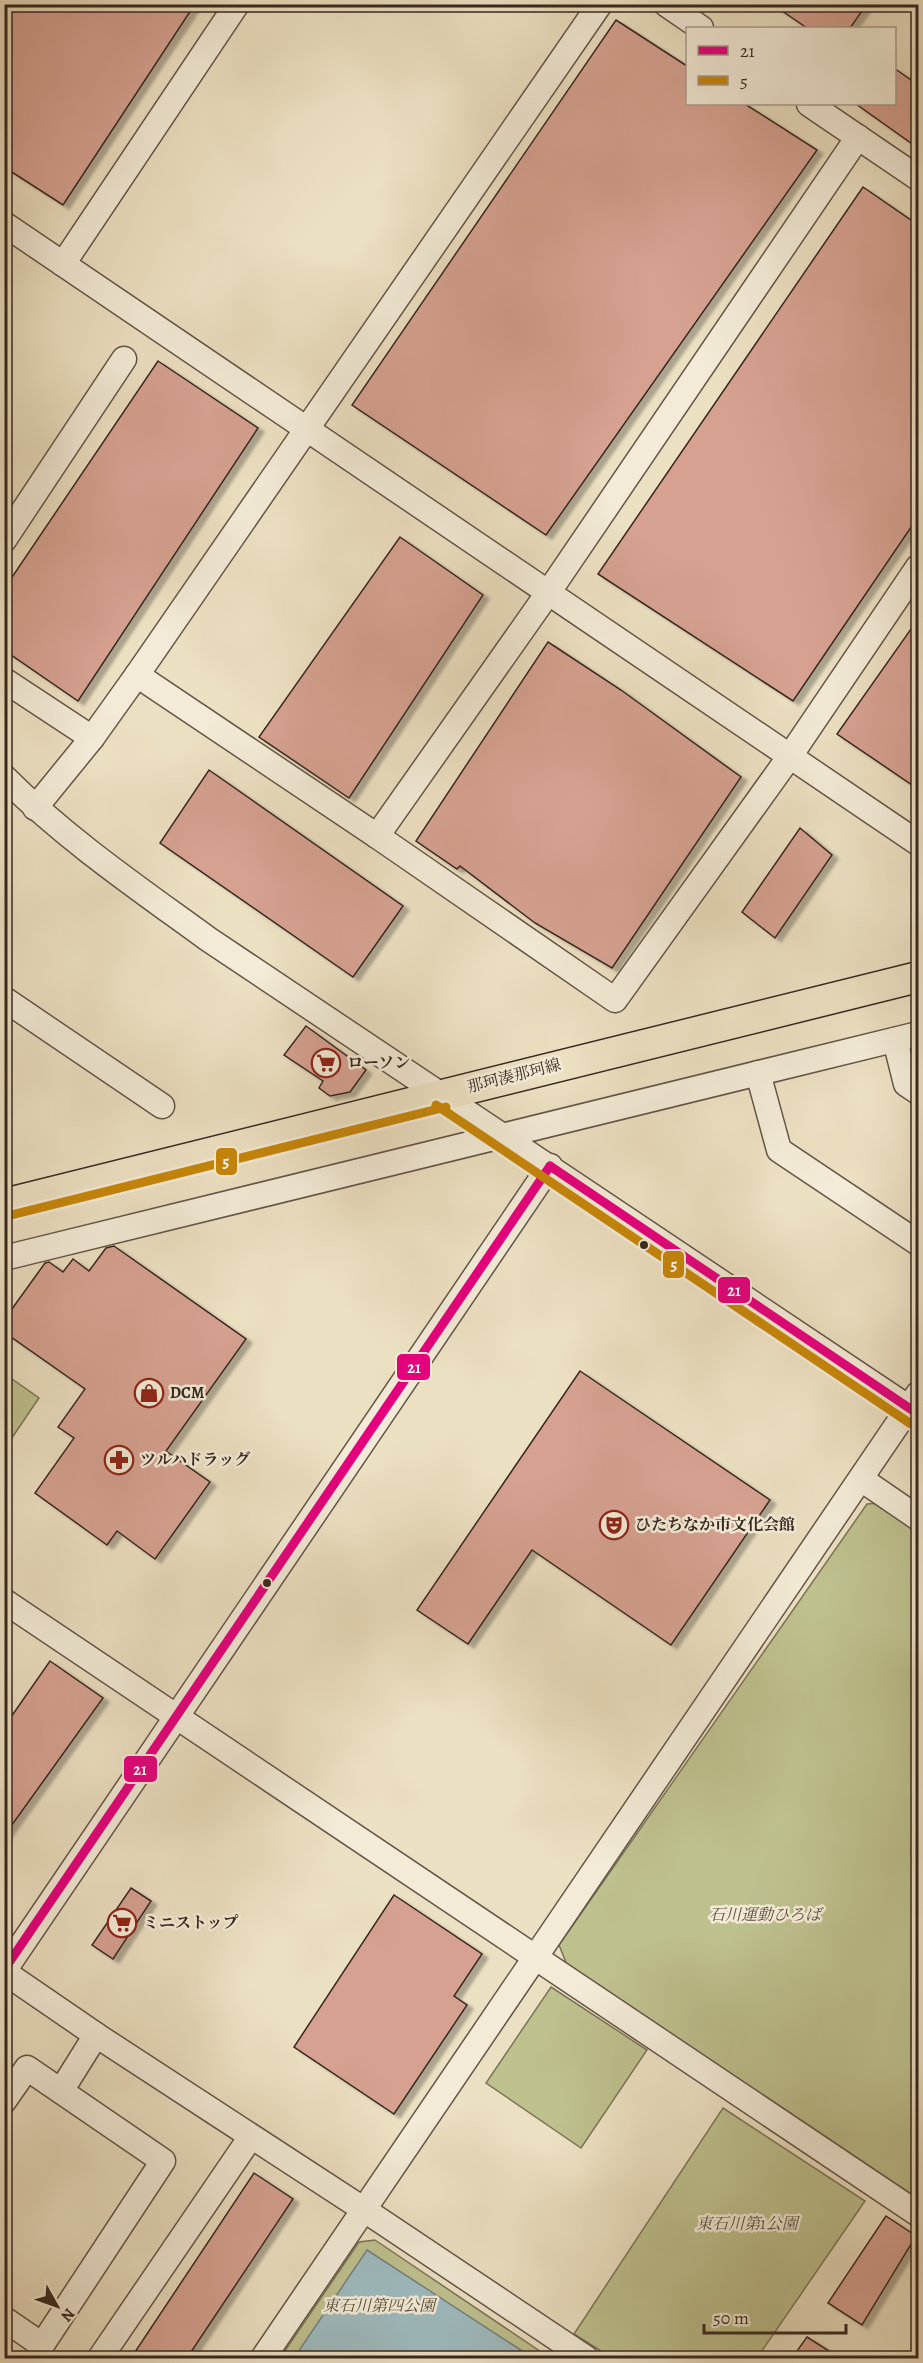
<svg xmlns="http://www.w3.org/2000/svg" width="923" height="2363" viewBox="0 0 923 2363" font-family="Alegreya,'Noto Serif JP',serif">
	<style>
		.green { fill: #bec08e; stroke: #7a7457; stroke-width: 1.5 }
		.water { fill: #9ebabe; stroke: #757f7f; stroke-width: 1.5 }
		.building { fill: #d6a191; stroke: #372720; stroke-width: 1.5; filter: url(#shadow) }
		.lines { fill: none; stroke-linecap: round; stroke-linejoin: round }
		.minor-casing { stroke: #645548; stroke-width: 27 }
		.major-casing { stroke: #372720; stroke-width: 33 }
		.minor { stroke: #f3ebd7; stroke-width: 24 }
		.major { stroke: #ece0c2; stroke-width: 30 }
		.bus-1-casing { stroke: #f3ebd7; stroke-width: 14 }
		.bus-2-casing { stroke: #f3ebd7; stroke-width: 14 }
		.bus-1 { stroke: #e5007d; stroke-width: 9 }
		.bus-2 { stroke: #c78608; stroke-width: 9 }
		.bus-dot { fill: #372720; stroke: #f3ebd7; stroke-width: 2 }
		.labels { text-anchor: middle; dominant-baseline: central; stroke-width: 5; stroke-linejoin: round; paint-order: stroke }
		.poi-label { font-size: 16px; font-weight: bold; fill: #372720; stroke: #f3ebd7; text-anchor: start }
		.street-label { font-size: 16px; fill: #372720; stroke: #f3ebd7 }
		.park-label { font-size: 16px; font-style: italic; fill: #594d3c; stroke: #f3ebd7 }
		.line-badge { stroke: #f3ebd7; stroke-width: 2 }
		.badge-label { font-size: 16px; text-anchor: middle; font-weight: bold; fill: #fff }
	</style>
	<defs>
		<filter id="shadow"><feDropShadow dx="6" dy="4" stdDeviation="1.5" flood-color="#0004"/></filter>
	</defs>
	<rect width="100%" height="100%" fill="#ece0c2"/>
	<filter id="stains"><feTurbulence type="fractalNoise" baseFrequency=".00333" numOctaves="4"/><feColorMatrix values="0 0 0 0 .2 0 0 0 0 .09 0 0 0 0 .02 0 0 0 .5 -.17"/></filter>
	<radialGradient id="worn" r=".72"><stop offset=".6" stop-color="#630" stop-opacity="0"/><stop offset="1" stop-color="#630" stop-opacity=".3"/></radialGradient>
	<!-- green -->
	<g class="green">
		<polygon points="5,1374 39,1398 5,1448"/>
		<polygon points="880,1503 918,1529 918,2200 567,1965 559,1945 867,1504"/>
		<polygon points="551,1987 647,2050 581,2148 486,2083"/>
		<polygon points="723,2108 865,2201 757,2358 612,2358 574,2334"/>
		<polygon points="375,2240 550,2358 280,2358 359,2242"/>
	</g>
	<!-- water -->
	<polygon class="water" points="367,2250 533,2358 294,2358"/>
	<!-- building -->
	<g class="building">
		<polygon points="4,4 195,4 63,205 4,167"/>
		<polygon points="772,4 867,4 850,28 807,28"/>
		<polygon points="616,20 687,66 687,104 745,104 817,150 546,535 352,405"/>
		<polygon points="894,68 918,85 918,148 856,104 894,104"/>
		<polygon points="863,187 918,225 918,517 793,701 598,574"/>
		<polygon points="158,361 258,428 78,701 4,650 4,589"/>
		<polygon points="400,537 483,595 349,798 259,737"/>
		<polygon points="918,619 918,789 837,734"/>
		<polygon points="548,642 621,690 741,777 612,968 535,923 460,866 457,869 416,841"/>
		<polygon points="209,770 403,906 353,977 160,843"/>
		<polygon points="800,828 832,855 775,938 742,912"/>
		<polygon points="306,1026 366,1070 350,1092 330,1096 319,1088 323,1081 284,1055"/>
		<polygon points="114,1246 246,1339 166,1451 210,1482 155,1559 117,1531 107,1545 35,1493 74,1438 58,1427 85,1389 4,1332 4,1320 45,1263 49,1262 63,1272 73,1259 89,1271 106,1248"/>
		<polygon points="580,1371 770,1500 671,1645 532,1550 468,1644 417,1610"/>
		<polygon points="50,1661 103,1698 4,1836 4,1727"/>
		<polygon points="131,1888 151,1901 113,1959 92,1945"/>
		<polygon points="394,1895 482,1954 454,1996 467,2005 394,2114 294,2047"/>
		<polygon points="254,2173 293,2199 187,2358 131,2358"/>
		<polygon points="886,2216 916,2236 862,2325 828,2303"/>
		<polygon points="807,2337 840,2358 792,2358"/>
	</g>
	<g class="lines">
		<!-- minor casing -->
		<g class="minor-casing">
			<g id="minor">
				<polyline points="666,4 701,28"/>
				<polyline points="809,104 918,178"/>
				<polyline points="4,224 918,843"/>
				<polyline points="63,264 237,4"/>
				<polyline points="4,540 124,359"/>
				<polyline points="137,675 377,836 548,593 858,137"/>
				<polyline points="4,680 92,738"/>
				<path d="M4,777C66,839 138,888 208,939L918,1414"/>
				<polyline points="35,808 92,738 137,675 600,4"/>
				<polyline points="377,836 615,1000 790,756 918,567"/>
				<polyline points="4,999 162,1106"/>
				<polyline points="895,1040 906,1084 918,1092"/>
				<polyline points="758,1073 779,1150 918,1243"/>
				<polyline points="4,1258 918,1034"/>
				<polyline points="861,1479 918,1518"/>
				<polyline points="4,1601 918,2214"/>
				<polyline points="4,1971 550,1166"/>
				<polyline points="4,1972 96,2035 363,2209 586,2358"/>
				<polyline points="61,2091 96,2035"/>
				<polyline points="4,2101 27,2068 163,2161 42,2345 4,2319"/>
				<polyline points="100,2358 250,2138"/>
				<polyline points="263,2358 918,1394"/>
			</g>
		</g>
		<!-- major casing -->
		<g class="major-casing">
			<polyline id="major" points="4,1204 918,977"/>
		</g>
		<!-- minor -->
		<use href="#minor" class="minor"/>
		<!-- major -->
		<use href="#major" class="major"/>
		<!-- bus-1 casing -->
		<g class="bus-1-casing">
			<g id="bus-1">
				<polyline points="550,1166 918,1414"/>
				<polyline points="4,1970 550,1166"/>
			</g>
		</g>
		<!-- bus-2 casing -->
		<g class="bus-2-casing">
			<g id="bus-2">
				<polyline points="436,1105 911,1424"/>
				<polyline points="7,1216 446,1107"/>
			</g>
		</g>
		<!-- bus-1 -->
		<use href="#bus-1" class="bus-1"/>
		<!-- bus-2 -->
		<use href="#bus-2" class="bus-2"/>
	</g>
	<!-- icons -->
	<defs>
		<g id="supermarket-ring" transform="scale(1.5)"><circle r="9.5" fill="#f3ebd7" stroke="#8f2418" stroke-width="1.5"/><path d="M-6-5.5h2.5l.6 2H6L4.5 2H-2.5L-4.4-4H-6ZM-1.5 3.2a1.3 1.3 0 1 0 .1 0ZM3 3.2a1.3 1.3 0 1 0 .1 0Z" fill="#8f2418"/></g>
		<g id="shop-ring" transform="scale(1.5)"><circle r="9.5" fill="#f3ebd7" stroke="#8f2418" stroke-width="1.5"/><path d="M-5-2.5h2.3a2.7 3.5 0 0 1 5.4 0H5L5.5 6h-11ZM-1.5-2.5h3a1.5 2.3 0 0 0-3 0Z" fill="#8f2418"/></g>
		<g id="pharmacy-ring" transform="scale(1.5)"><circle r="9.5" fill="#f3ebd7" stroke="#8f2418" stroke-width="1.5"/><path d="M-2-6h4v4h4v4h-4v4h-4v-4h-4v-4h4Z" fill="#8f2418"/></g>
		<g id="theatre-ring" transform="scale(1.5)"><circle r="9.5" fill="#f3ebd7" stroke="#8f2418" stroke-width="1.5"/><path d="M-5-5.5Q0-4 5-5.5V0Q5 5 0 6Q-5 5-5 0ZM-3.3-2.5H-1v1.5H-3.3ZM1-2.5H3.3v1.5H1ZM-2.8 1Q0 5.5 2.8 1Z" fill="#8f2418"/></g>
	</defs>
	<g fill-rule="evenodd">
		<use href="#supermarket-ring" x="326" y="1063"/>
		<use href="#shop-ring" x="149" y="1393"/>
		<use href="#pharmacy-ring" x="119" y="1460"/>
		<use href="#theatre-ring" x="614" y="1525"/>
		<use href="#supermarket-ring" x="122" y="1923"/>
	</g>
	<!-- markers -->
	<g class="bus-dot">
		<circle cx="644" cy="1245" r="5"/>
		<circle cx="267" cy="1583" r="5"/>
	</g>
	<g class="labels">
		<!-- poi labels -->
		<g class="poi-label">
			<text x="347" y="1063">ローソン</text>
			<text x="170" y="1393">DCM</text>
			<text x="140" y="1460">ツルハドラッグ</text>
			<text x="635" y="1525">ひたちなか市文化会館</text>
			<text x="143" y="1923">ミニストップ</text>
		</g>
		<!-- street labels -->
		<g class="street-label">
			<text transform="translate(514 1076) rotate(-14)">那珂湊那珂線</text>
		</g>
		<!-- park labels -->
		<g class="park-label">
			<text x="765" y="1915">石川運動ひろば</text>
			<text x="747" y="2224">東石川第1公園</text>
			<text x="379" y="2306">東石川第四公園</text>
		</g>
	</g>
	<g class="line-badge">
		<rect x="215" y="1147" width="23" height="29" rx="6" fill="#c78608"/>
		<rect x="662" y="1250" width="23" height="29" rx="6" fill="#c78608"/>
		<rect x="717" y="1276" width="34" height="28" rx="6" fill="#e5007d"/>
		<rect x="396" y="1353" width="35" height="28" rx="6" fill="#e5007d"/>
		<rect x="123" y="1755" width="35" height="28" rx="6" fill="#e5007d"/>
	</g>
	<g class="badge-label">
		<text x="226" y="1167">5</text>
		<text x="674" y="1270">5</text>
		<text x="734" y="1296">21</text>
		<text x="414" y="1373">21</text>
		<text x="140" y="1775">21</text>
	</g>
	<!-- margin -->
	<rect width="923" height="2363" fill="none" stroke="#ece0c2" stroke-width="24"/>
	<rect x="6" y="6" width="911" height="2351" fill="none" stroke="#372720" stroke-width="3"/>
	<rect x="12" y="12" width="899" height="2339" fill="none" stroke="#372720" stroke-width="1.5"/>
	<!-- legend -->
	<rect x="686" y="27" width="210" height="78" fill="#f3ebd7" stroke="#a89d8e" stroke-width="1.5"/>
	<rect x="698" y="46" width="30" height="9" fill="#e5007d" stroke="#a89d8e" stroke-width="1.5"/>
	<text x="740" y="57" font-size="18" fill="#372720">21</text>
	<rect x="698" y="76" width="30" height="9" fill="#c78608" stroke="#a89d8e" stroke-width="1.5"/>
	<text x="740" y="87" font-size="18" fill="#372720">5</text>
	<!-- north arrow -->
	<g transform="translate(57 2306) rotate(130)" stroke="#f3ebd7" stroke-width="4.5" paint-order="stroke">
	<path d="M0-4.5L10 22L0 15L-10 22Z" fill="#372720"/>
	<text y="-9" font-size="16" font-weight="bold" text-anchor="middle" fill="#372720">N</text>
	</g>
	<!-- scale -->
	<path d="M704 2324v9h142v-9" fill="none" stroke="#372720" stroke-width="3"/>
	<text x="713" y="2324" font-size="18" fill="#372720" stroke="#f3ebd7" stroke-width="4.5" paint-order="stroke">50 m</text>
	<rect width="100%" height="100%" filter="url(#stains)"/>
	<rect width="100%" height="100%" fill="url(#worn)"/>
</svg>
